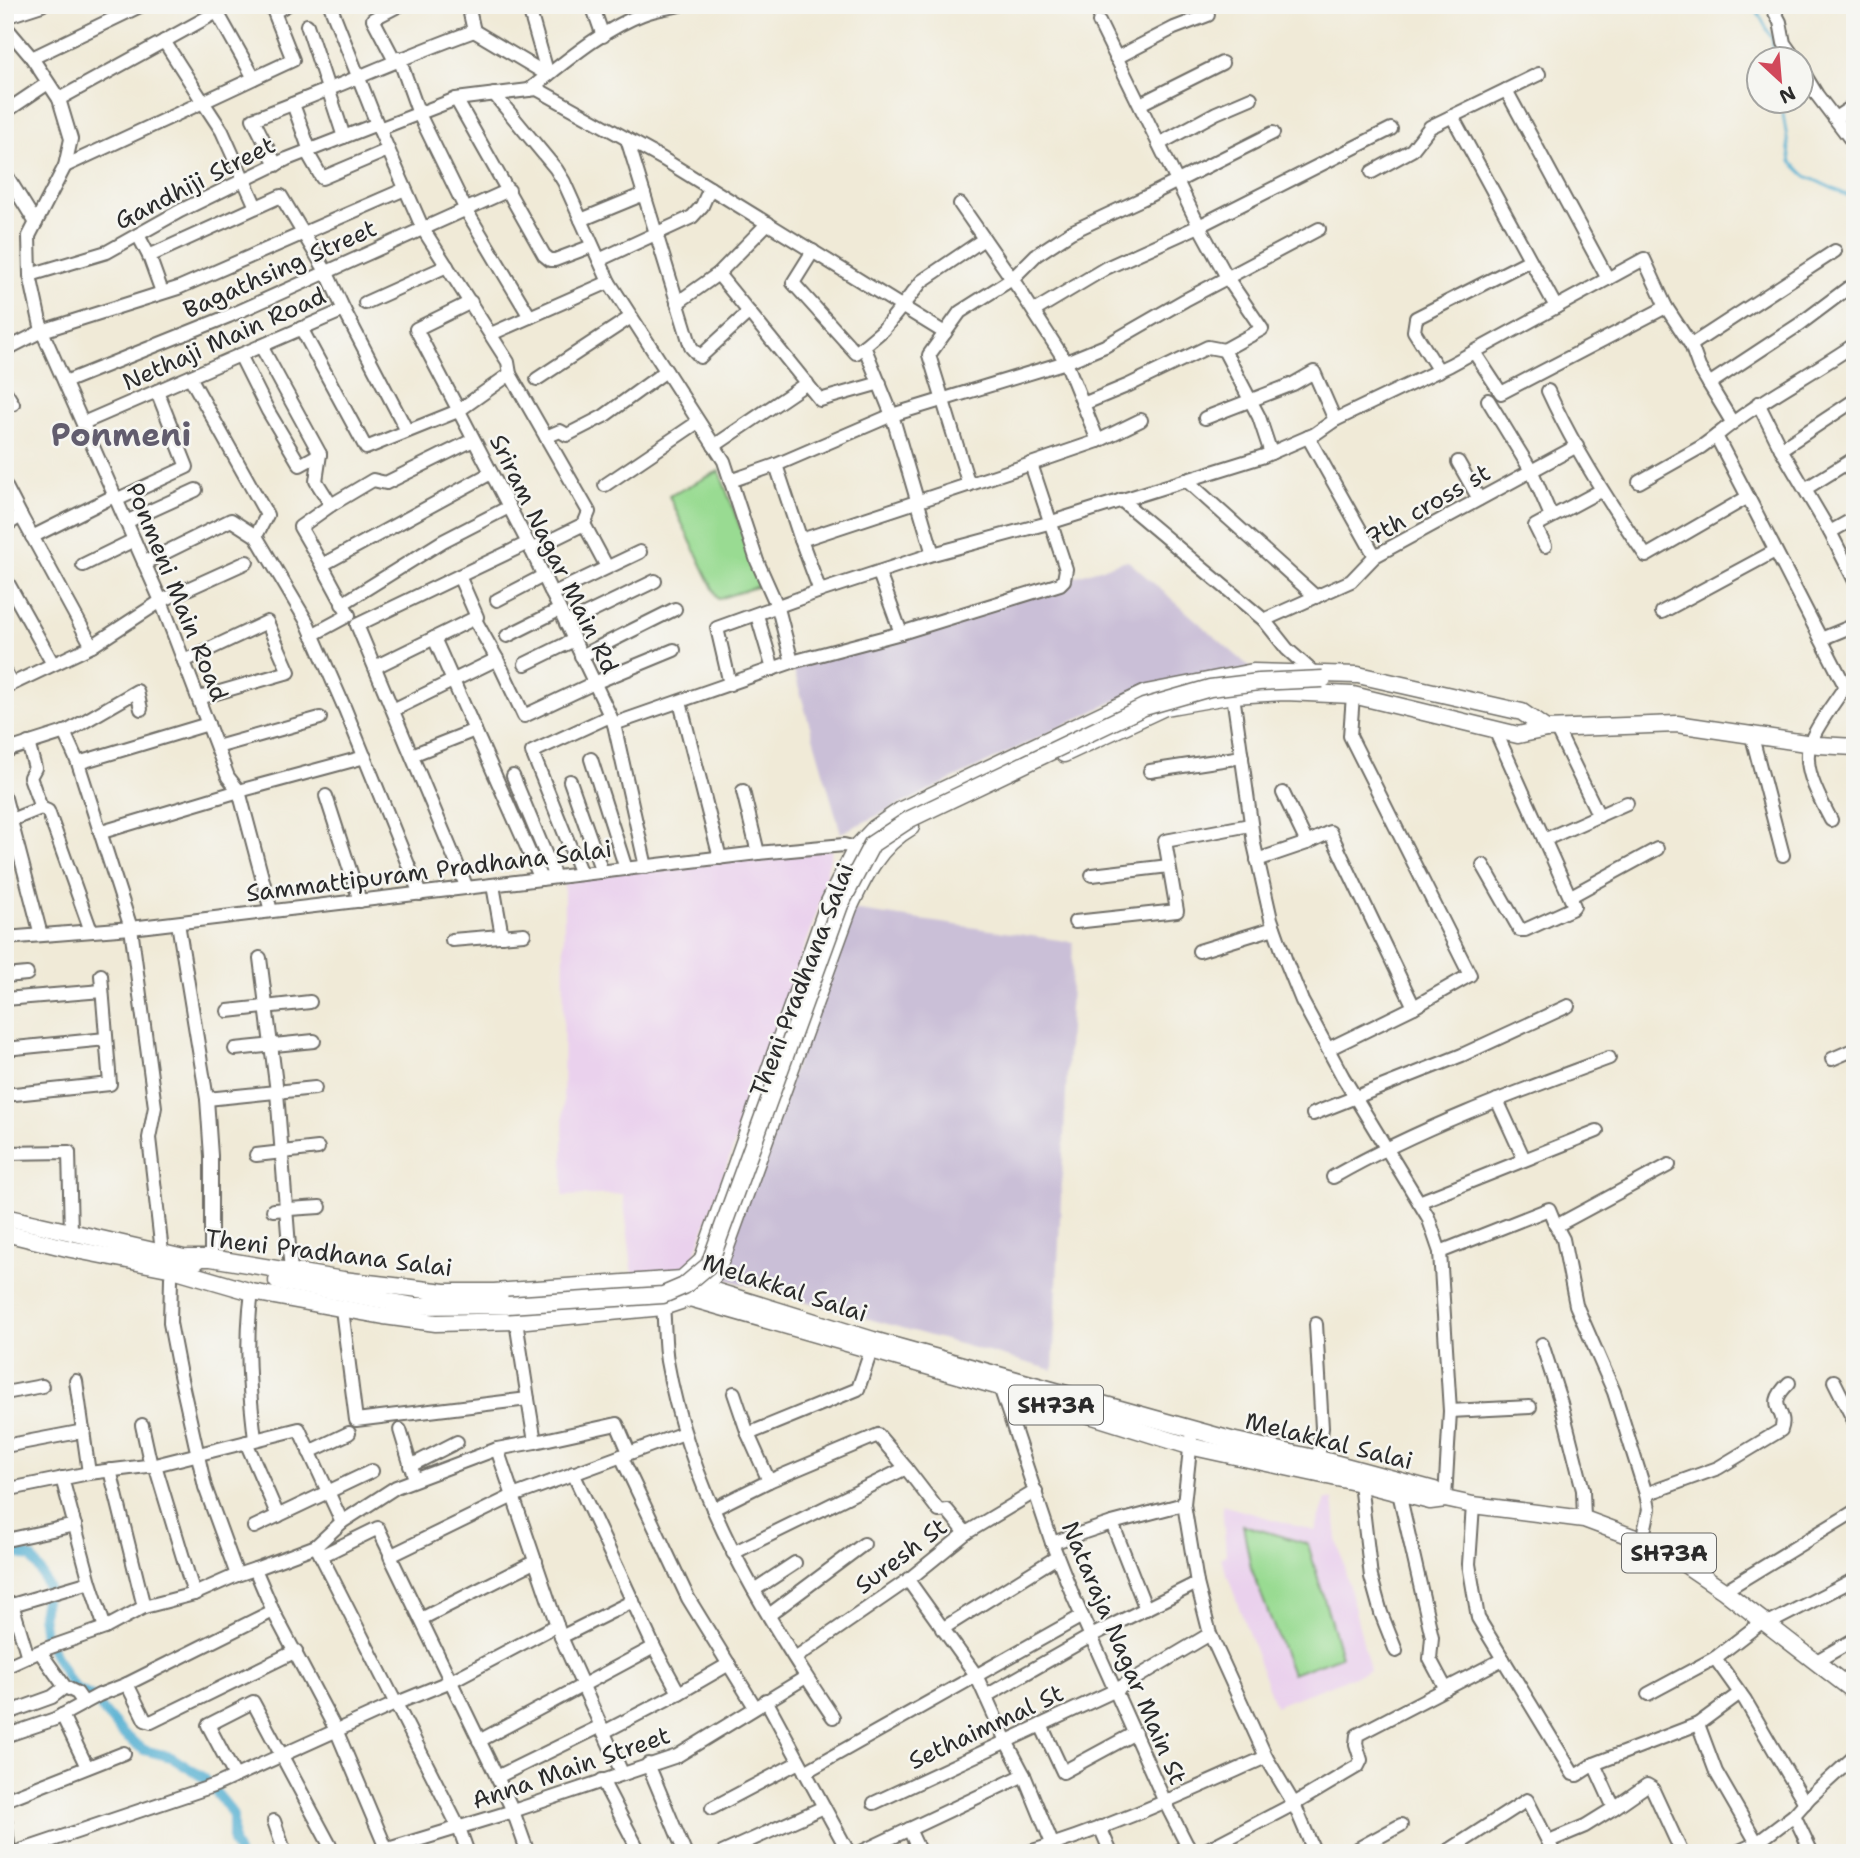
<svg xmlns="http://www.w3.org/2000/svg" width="1860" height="1858" viewBox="0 0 1860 1858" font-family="'Shantell Sans',sans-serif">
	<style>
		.built { fill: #ead1ed }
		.industrial { fill: #cabfd7 }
		.green { fill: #99db92; stroke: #62835e; stroke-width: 2 }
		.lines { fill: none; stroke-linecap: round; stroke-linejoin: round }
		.stream { stroke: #53afd1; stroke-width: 2.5 }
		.canal { stroke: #53afd1; stroke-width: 10 }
		.minor-casing { stroke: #706e67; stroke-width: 16 }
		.major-casing { stroke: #706e67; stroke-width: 19 }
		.minor { stroke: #fff; stroke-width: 12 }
		.major { stroke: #fff; stroke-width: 16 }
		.major-bridge-casing { stroke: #706e67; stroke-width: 19; stroke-linecap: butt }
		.major-bridge { stroke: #fff; stroke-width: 16 }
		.labels { text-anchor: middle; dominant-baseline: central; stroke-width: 5; stroke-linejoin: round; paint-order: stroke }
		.shield { fill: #f6f6f2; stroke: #686867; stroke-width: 2 }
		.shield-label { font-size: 23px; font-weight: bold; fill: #2b2b2b }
		.street-label { font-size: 24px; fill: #2b2b2b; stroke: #f6f6f2 }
		.district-label { font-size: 32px; font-weight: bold; fill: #625d6e; stroke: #f6f6f2 }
	</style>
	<rect width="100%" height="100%" fill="#f6f6f2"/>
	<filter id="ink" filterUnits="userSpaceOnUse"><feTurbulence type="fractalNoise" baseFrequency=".0143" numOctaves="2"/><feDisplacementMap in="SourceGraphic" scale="14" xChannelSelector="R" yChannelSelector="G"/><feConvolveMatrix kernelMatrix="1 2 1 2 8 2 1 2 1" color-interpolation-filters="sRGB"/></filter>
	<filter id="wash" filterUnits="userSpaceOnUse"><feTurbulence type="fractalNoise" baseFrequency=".00686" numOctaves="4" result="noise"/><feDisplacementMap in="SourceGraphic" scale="28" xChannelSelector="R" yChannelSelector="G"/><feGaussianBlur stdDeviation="1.57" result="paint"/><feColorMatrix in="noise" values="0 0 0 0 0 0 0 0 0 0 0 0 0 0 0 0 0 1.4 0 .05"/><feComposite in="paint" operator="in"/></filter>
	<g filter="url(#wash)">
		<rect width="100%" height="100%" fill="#f0ead7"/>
		<!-- built -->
		<g class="built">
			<polygon points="832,849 818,909 693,1260 678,1272 633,1276 623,1194 563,1196 564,876"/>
			<polygon points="1326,1499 1333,1499 1337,1539 1370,1670 1275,1706 1221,1558 1226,1554 1222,1505 1315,1531"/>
		</g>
		<!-- industrial -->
		<g class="industrial">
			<polygon points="1127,560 1252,669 1144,687 841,833 793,668"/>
			<polygon points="852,910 1073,942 1053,1370 718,1277"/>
		</g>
		<!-- green -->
		<g class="green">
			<polygon points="719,471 762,585 718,599 669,496"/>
			<polygon points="1243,1525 1308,1544 1341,1656 1292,1674 1251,1568"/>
		</g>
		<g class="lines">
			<!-- stream -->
			<g class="stream">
				<polyline points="1754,5 1772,39 1775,60"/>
				<polyline points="1781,102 1791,162 1806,176 1855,199"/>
			</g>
			<!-- canal -->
			<polyline class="canal" points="5,1549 32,1558 40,1571 48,1587 42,1614 45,1636 67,1678 76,1688 92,1697 124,1735 144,1750 171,1757 204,1778 228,1807 233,1816 233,1842 238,1853"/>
		</g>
	</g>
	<g filter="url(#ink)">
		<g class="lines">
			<!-- minor casing -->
			<g class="minor-casing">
				<g id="minor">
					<polyline points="330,5 377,124 423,229 508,362 510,374 589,512 584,524 607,567"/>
					<polyline points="528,5 548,75"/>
					<polyline points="592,5 603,36"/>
					<polyline points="1771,5 1780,22 1784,43 1796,60"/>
					<polyline points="5,17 42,5"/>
					<polyline points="1099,22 1199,226 1228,279 1262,329 1224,350 1259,417 1271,453"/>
					<polyline points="307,25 344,137"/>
					<polyline points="5,26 32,58 59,99 71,139 65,166 29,236 30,275 42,331 161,601 228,777 239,791 271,911"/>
					<polyline points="474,31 548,75"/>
					<polyline points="164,41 203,102 293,60 274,12 287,5"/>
					<polyline points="32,58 142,5"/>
					<polyline points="399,58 419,114 466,210 530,317"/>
					<polyline points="1116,58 1174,28 1208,15"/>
					<polyline points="395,61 373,19 400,5"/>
					<polyline points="1800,67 1817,95 1855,145"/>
					<path d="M529,90C564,63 601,30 643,14C655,9 668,8 680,5"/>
					<polyline points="1506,90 1608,279"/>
					<polyline points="494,94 556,169 564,182 609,282 724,461 757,561 778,608 792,662 614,724"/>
					<polyline points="59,99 217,12 254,78"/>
					<polyline points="456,99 544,255 550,260 555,260 592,246"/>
					<polyline points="293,104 310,151"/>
					<polyline points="1140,104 1222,63"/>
					<polyline points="5,112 48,83"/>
					<polyline points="1452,116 1556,307"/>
					<polyline points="1835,118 1855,105"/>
					<polyline points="379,129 456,99 537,89 663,159 945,333"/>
					<polyline points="627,139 691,347 700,357 749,312 820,400 880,383"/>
					<polyline points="1159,144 1216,113 1251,98"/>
					<polyline points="307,152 322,178 388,150"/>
					<path d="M276,165L253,119C327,92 399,58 474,31L468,5"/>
					<polyline points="65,166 203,102 222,131 256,207"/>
					<polyline points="1372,172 1412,150 1430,127 1539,74"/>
					<polyline points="5,173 36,223"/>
					<polyline points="960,204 1019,289 1066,362 1105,346 1185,300 1319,229"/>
					<polyline points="581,220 644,194"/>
					<polyline points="138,235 149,256 162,292"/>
					<polyline points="813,251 793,283 856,353 864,346"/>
					<polyline points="599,260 692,217 702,206 710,188"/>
					<polyline points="718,274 749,312"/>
					<polyline points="30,275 107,252 180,211 287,159 377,124"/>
					<polyline points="471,302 416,329 528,543 614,724 646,867"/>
					<polyline points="365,303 447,266"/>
					<polyline points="677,303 718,274 768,223"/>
					<polyline points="344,310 407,431"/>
					<polyline points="1034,311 1106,268 1199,226 1391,129"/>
					<polyline points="301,328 366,448 458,411 510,374"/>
					<polyline points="491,334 609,282"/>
					<polyline points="1691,345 1835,251"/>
					<polyline points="5,350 42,331 178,288 405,189"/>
					<polyline points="1474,352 1501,393 1666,307"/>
					<polyline points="240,355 268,411 300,465 320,454 261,346"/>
					<polyline points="1439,371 1414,331 1416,318 1530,260"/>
					<polyline points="190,377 267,515 256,536 307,622 345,709 420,894"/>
					<polyline points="537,379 631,317"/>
					<polyline points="65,382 229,316 509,190"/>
					<polyline points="5,391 13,404"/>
					<path d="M1548,391C1575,450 1609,503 1646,556L1748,497L1843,682L1844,688C1833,705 1819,722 1811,741C1800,765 1820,799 1831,820"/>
					<polyline points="1488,400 1532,472 1551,516"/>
					<polyline points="1758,403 1781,449 1855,400"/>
					<polyline points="1083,404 1129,385 1208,347 1224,350"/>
					<polyline points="1205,418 1293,384 1314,372 1335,420"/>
					<polyline points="1732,422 1709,384 1800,324 1848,288 1855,288"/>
					<polyline points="83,423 344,310 327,273 281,196 149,256"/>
					<polyline points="546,437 560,431 567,435 604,416 666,371"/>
					<polyline points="1308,437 1375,556"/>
					<polyline points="1098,441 1141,420"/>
					<polyline points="714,446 807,383"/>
					<polyline points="1781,449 1830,532 1855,581"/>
					<polyline points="320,454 316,481 331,505 373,480 386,483 473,440"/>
					<polyline points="1458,462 1479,499"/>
					<polyline points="776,465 801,540"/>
					<polyline points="1186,480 1316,597"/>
					<polyline points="730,481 776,465 892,415 1066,362 1098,441 1031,464 1066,569 1064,580 1060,584 901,633 792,662"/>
					<polyline points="1639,482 1701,447 1716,436"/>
					<polyline points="5,485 21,516"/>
					<polyline points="605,485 698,422"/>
					<polyline points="969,485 929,355 960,312 1012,279 1036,255 1071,232 1148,196 1273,133"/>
					<polyline points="1805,489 1855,458"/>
					<path d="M1748,497L1716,436C1759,400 1809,376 1855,344"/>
					<polyline points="116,500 187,467 157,391"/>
					<polyline points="1121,500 1264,620 1287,649 1315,674"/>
					<polyline points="126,522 196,490"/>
					<polyline points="5,526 21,516 92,646 161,601 247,562"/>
					<polyline points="1830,532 1855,518"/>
					<polyline points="32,537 114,496"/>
					<polyline points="1545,546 1535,526 1600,491"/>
					<polyline points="531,550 584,524"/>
					<polyline points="933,554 892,415 864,346 883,330 922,281 984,239"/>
					<polyline points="144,563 231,520 256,536"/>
					<polyline points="83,565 134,540"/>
					<polyline points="322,565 300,527 331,505"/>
					<polyline points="879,573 901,633"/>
					<polyline points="459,576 357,625 467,888"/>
					<polyline points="5,578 53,664"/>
					<polyline points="820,591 801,540 1031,464"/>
					<polyline points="552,594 640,552"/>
					<polyline points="497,600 543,576"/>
					<polyline points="342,604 443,541 509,507"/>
					<polyline points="1662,612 1775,551"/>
					<polyline points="757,615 773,669"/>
					<polyline points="474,618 497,659"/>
					<polyline points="1264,620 1351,581 1375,556 1577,446"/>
					<polyline points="566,624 655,581"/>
					<polyline points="312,635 349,615 322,565 491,473"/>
					<polyline points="507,636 559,610"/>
					<polyline points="434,638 541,879"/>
					<polyline points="1821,639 1855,625"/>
					<polyline points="581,656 675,609"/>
					<polyline points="184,661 267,622 289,672 199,698"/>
					<polyline points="525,664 574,640"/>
					<polyline points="375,667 477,617 459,576 528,543"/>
					<polyline points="5,671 12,684 92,646"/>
					<polyline points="730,684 717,628 820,591 933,554 1052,522 1264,456 1315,434 1335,420 1450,365 1644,259 1666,307 1691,345 1699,367 1709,384"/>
					<polyline points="1233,695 1254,844 1271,919 1287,964 1302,1001 1343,1077 1428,1217 1440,1252 1450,1411 1445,1499"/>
					<polyline points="1353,695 1350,736 1470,975 1414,1007"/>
					<polyline points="680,702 720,858"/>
					<polyline points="393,710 497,659 524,716 594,683 674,650"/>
					<polyline points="1557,730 1599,816"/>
					<polyline points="64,732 78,763 208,724"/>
					<polyline points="1751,733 1783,855"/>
					<polyline points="217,747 320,718"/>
					<polyline points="5,751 68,731 137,691 141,709"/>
					<polyline points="412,755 475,730"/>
					<polyline points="591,759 626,869"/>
					<polyline points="78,763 131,928 155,1107 149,1138 162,1252"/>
					<polyline points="1150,771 1242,757"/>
					<polyline points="513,776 555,877"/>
					<polyline points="570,781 602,872"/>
					<polyline points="743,791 758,853"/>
					<polyline points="1283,793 1307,843 1330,832 1414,1007 1328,1049"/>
					<polyline points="326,796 360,901"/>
					<polyline points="5,798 41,935"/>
					<polyline points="41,808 48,811 91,931"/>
					<polyline points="11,820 41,808 30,777 35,768 28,743"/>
					<polyline points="102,832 239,791 365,757"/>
					<polyline points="1544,840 1627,803"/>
					<polyline points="1257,860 1307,843"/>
					<polyline points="1483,865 1520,930 1525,930 1571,909 1574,906 1495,730"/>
					<polyline points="581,874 532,752 610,716"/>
					<polyline points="1092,875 1169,866"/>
					<polyline points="493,885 502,936"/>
					<polyline points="1571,896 1657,849"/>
					<polyline points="1075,922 1177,911 1165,841 1250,825"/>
					<polyline points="178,923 207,1099 315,1088"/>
					<polyline points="5,938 131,928 758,853 844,845 856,848"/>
					<polyline points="452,940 524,934"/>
					<polyline points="1199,951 1274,928"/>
					<polyline points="260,958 277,1092 291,1272"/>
					<polyline points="5,976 27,974"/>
					<polyline points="5,999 102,991"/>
					<polyline points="228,1011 310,1002"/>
					<polyline points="5,1049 106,1039"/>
					<polyline points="235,1049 314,1041"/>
					<polyline points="1832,1059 1855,1049"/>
					<polyline points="5,1095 110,1084 101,975"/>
					<polyline points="207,1099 211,1156 211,1258"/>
					<polyline points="1497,1100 1524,1159"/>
					<polyline points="1313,1114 1462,1055 1568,1006"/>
					<polyline points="5,1153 69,1152 71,1233"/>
					<polyline points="256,1155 318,1148"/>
					<path d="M1333,1177C1421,1127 1514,1093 1609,1058"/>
					<polyline points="1419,1202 1597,1131"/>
					<polyline points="273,1210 320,1207"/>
					<polyline points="1440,1252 1549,1209 1556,1226"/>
					<polyline points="174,1262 171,1278 170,1323 180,1375 205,1487 237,1575 255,1569 273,1611 337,1732 388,1853"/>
					<path d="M252,1292C245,1342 249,1389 255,1439"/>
					<path d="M663,1307C665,1325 664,1343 667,1361C690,1492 760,1609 833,1717"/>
					<polyline points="342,1309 356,1420 528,1399 535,1442 497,1449 396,1487 342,1522"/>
					<polyline points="516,1321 528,1399"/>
					<polyline points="1316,1324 1322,1428 1317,1466"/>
					<polyline points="1542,1344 1561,1403 1583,1490 1584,1519"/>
					<polyline points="76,1381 89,1473"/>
					<polyline points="1834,1381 1855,1423"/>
					<polyline points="1000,1387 1052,1543 1073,1596 1165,1802 1191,1853"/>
					<polyline points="5,1393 42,1386"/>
					<polyline points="734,1393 748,1434"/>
					<polyline points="1450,1411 1530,1407"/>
					<polyline points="142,1425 151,1466"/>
					<polyline points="400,1430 413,1473"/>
					<polyline points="1191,1440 1184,1504 1197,1583 1210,1634 1266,1757 1294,1804 1315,1853"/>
					<polyline points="246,1442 278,1516"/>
					<polyline points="535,1442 617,1424 629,1452"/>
					<polyline points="5,1446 84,1431"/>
					<polyline points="497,1449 561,1637 622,1773"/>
					<polyline points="309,1452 349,1433"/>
					<polyline points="621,1456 688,1598 755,1707"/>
					<polyline points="155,1465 194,1594"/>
					<polyline points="410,1466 457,1442"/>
					<polyline points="906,1468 939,1511 947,1510 966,1533"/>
					<polyline points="110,1470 144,1607"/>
					<polyline points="573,1473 654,1647 679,1693 729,1664"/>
					<polyline points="62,1478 90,1582 105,1628"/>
					<polyline points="769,1481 748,1434 858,1389 871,1351"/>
					<polyline points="1360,1483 1371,1577 1381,1613 1396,1651"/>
					<polyline points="5,1490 89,1473 155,1465 299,1429 342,1522 316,1546 255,1569"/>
					<polyline points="1399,1493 1432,1637 1430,1659 1446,1689"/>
					<path d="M1646,1494L1718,1468L1781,1430C1789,1409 1763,1408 1789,1383"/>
					<polyline points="1473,1505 1469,1564 1478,1618 1573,1774 1577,1775 1594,1764 1614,1808 1585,1826 1549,1841"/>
					<polyline points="713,1509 769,1481 878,1435 906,1468 733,1553"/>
					<polyline points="254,1527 372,1471"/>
					<polyline points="11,1539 75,1525"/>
					<polyline points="1642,1541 1649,1509 1646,1494 1614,1392 1576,1305 1563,1239 1556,1226 1669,1165"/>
					<polyline points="1052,1543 1112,1523"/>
					<polyline points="316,1546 459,1828 468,1853"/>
					<polyline points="321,1556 378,1528 391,1555"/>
					<polyline points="908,1580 976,1675 1006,1741 1024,1775 1056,1853"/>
					<polyline points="754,1590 795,1563"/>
					<polyline points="1724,1591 1855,1511"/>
					<polyline points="12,1604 28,1657"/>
					<polyline points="5,1607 90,1582"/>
					<polyline points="1146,1609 1112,1523 1184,1504"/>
					<polyline points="769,1615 864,1544"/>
					<polyline points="421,1619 536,1561"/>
					<polyline points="1768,1624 1855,1579"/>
					<polyline points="942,1629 1057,1557"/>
					<polyline points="561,1637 633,1601"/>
					<polyline points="40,1652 65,1687 77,1693 84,1703"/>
					<polyline points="795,1658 908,1580 966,1533 1036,1491"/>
					<polyline points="1715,1658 1745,1700 1805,1803"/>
					<polyline points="1815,1662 1855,1639"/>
					<polyline points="5,1667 45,1649 105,1628 144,1607 194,1594 237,1575"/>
					<polyline points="127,1684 145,1720 151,1722 296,1651"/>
					<polyline points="1648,1694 1715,1658 1763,1621"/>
					<polyline points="986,1696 1091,1636 1197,1583"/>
					<polyline points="766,1700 849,1853"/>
					<polyline points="5,1714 52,1697 65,1687"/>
					<polyline points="62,1715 87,1767"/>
					<polyline points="1698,1724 1716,1772 1757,1843 1735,1853"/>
					<polyline points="1041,1725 1063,1772 1135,1733"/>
					<polyline points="604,1732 679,1693"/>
					<polyline points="5,1736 55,1719 99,1695 127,1684 273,1611"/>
					<polyline points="479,1741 654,1647"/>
					<polyline points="648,1764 685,1853"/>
					<polyline points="1594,1764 1698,1724 1740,1693"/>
					<polyline points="805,1772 1082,1616"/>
					<polyline points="235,1776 208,1725 253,1702 334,1853"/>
					<polyline points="497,1777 601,1726"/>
					<polyline points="602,1780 640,1853"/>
					<polyline points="5,1800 124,1753"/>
					<polyline points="874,1803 1116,1690 1210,1634"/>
					<polyline points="712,1808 799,1762"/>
					<polyline points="1614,1808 1647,1785 1652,1788 1682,1853"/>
					<polyline points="1794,1815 1812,1853"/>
					<polyline points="5,1819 9,1853"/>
					<polyline points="274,1821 285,1853"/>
					<polyline points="1100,1827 1111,1853"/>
					<polyline points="909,1829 920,1853"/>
					<polyline points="14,1853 216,1785 397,1703 451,1681 557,1625"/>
					<polyline points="375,1853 513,1811 677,1756 806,1677"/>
					<polyline points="528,1853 513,1811 497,1777 390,1556 513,1496 684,1433"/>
					<polyline points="722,1853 824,1807"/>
					<polyline points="859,1853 1024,1775"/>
					<path d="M1026,1853C1108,1829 1187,1792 1266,1757"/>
					<polyline points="1173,1853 1188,1846"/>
					<polyline points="1200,1853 1294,1804 1358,1766 1361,1760 1356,1744 1357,1735 1503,1659"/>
					<polyline points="1350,1853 1401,1825"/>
					<polyline points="1445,1853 1527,1800 1554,1853"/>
					<polyline points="1762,1853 1757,1843 1794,1815 1810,1797 1855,1756"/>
				</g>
			</g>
			<!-- major casing -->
			<g class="major-casing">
				<g id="major">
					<polyline points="1064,754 1165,707 1233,695 1285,692 1353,695 1518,735 1546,729 1677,724 1819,745 1855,747"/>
					<polyline points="5,1217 197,1261"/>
					<path d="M5,1233L71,1249L173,1269L252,1292L384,1316L436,1323L516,1321L663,1307L690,1298L701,1289L714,1275L723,1255L849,908C864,876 879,845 911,827"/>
					<polyline points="188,1258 211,1258 343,1280 445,1292 494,1292 682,1279 702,1261 829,902 856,848 875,828 901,810 1146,693 1253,672 1358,675 1522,712 1546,729"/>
					<polyline points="277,1281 415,1306 508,1305"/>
					<polyline points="695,1285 873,1340 1231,1440 1319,1459 1434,1490 1445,1499"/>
					<polyline points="687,1292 690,1298 1000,1387 1189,1446 1360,1483 1430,1501 1445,1499 1473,1505 1584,1519 1646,1542 1668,1553 1724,1591 1855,1692"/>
				</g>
			</g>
			<!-- minor -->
			<use href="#minor" class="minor"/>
			<!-- major -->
			<use href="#major" class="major"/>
			<!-- major-bridge casing -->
			<g class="major-bridge-casing">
				<polyline id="major-bridge" points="508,1305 663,1295 684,1286 709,1265 840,905 872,844 910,819 1144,707 1210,688 1259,682 1323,679"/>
			</g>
			<!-- major-bridge -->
			<use href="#major-bridge" class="major-bridge"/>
		</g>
	</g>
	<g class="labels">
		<!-- shield labels -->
		<g class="shield">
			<rect x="1009" y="1385.5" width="94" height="39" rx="5"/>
			<rect x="1622" y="1533.5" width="94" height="39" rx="5"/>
		</g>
		<g class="shield-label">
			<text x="1056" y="1405">SH73A</text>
			<text x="1669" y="1553">SH73A</text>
		</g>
		<!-- street labels -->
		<g class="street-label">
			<text transform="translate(195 183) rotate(-27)">Gandhiji Street</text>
			<text transform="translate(280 269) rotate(-24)">Bagathsing Street</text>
			<text transform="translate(224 339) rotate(-24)">Nethaji Main Road</text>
			<text transform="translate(1428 505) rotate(-30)">7th cross st</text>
			<text transform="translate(554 554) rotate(64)">Sriram Nagar Main Rd</text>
			<text transform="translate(177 592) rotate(68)">Ponmeni Main Road</text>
			<text transform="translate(429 871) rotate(-7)">Sammattipuram Pradhana Salai</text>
			<text transform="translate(802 980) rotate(-69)">Theni Pradhana Salai</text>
			<text transform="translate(329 1253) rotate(7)">Theni Pradhana Salai</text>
			<text transform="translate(785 1288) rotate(18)">Melakkal Salai</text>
			<text transform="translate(1329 1441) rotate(14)">Melakkal Salai</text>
			<text transform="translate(901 1556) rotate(-37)">Suresh St</text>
			<text transform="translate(1124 1653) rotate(67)">Nataraja Nagar Main St</text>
			<text transform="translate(986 1727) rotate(-25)">Sethaimmal St</text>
			<text transform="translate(571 1768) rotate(-19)">Anna Main Street</text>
		</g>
		<!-- district labels -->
		<g class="district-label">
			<text x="121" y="434">Ponmeni</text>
		</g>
	</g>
	<!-- margin -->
	<rect width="1860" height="1858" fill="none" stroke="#f6f6f2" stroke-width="28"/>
	<!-- north arrow -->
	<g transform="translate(1780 80) rotate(154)"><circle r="33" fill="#f6f6f2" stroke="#a5a5a2" stroke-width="2"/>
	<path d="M0-5L12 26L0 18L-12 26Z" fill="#d1495b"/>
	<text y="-10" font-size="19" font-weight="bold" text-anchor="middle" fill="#2b2b2b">N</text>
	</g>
</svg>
